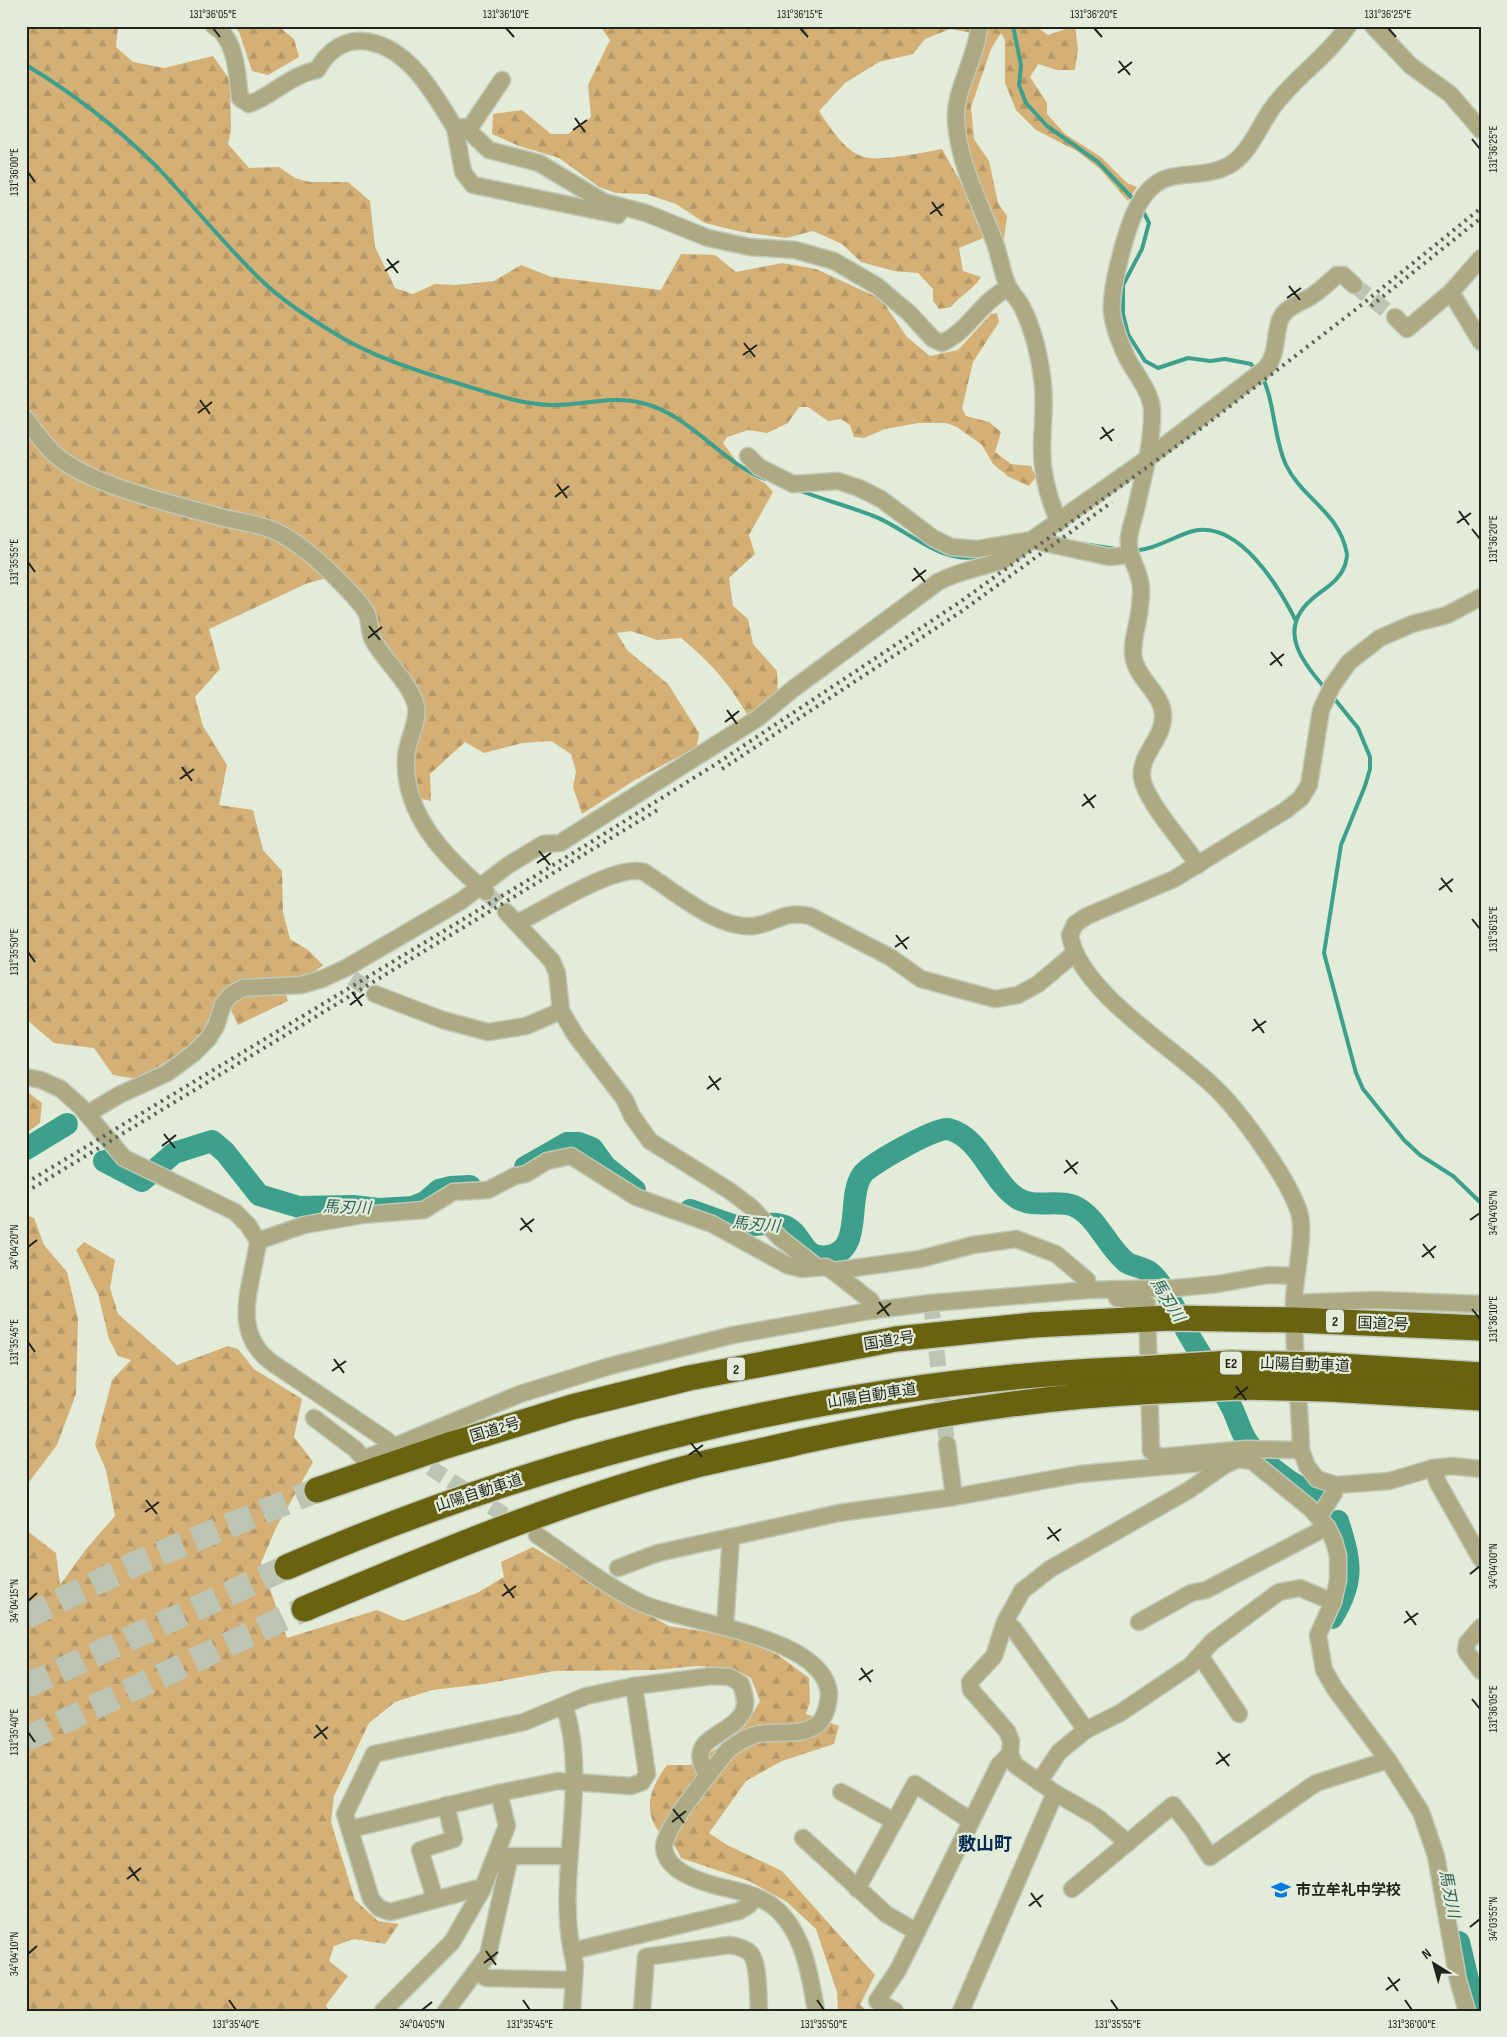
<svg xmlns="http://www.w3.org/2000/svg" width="1507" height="2037" viewBox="0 0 1507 2037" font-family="'Sofia Sans Condensed','Noto Sans JP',sans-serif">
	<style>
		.forest { fill: url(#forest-firs) }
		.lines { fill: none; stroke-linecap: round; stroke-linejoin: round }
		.stream { stroke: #3ca08d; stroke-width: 4 }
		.river { stroke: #3ca08d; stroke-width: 22 }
		.minor-tunnel { stroke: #bcc4b3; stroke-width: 16; stroke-dasharray: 16 8; stroke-linecap: butt }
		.highway-tunnel { stroke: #bcc4b3; stroke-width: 25; stroke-dasharray: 25 12; stroke-linecap: butt }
		.minor-casing { stroke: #c0c8b7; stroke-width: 19 }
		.highway-casing { stroke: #c0c8b7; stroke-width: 28 }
		.minor { stroke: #adaa83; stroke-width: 16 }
		.highway { stroke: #696210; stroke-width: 25 }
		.rail { stroke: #5f6459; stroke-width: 4; stroke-dasharray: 2.5 5; stroke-linecap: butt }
		.highway-bridge-casing { stroke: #c0c8b7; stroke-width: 28; stroke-linecap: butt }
		.highway-bridge { stroke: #696210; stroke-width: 25 }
		.ticks { fill: none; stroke: #1f231c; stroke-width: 2 }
		.labels { text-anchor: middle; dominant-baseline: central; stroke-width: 4.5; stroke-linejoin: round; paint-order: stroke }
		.shield { fill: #e3ecd9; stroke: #5a5f55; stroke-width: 1 }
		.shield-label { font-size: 14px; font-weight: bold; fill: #1f231c }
		.street-label { font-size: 15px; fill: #1f231c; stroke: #e3ecd9 }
		.poi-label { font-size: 15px; font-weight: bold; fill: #1f231c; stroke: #e3ecd9; text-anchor: start }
		.water-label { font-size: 16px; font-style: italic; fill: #2d6258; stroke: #e3ecd9 }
		.quarter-label { font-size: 18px; font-weight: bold; fill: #062b51; stroke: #e3ecd9 }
		.neatline { fill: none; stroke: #1f231c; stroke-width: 2 }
		.ticks-label { font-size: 12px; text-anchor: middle; fill: #1f231c }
	</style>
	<defs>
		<pattern id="forest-firs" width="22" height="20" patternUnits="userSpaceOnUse" patternTransform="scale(1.25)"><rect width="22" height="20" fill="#d4b076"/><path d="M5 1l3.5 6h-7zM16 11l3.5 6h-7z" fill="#b69766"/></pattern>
	</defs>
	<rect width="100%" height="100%" fill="#e3ecd9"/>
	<!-- forest -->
	<g class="forest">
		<path d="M26,26H118L116,47L133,62L164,68L213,56L230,80L231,130L228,144L249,168L279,167L295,178L310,182H348L370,201L375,247L395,288L413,294L435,284L456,285L494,281L521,265L552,277L661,290L681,254L715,255L736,272L782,263L816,269L881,299L907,337L930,356L958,350L991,314L997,313L999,322L973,362L962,408L966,416L989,422L1001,432L995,452L1011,464L1031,466L1036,477L1029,486L1009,477L993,464L982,445L957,427L946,423H918L885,429L864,438L854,437L850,425L841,419L828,421L808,407H799L788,423L767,433L748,430L727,437L723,443L742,469L766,484L773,492L749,535L755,554L729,578L733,606L748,619L753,644L777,671L778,696L747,714C728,682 710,662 681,638L657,640L631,631L617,633L627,650L668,684L699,733L697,747L635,780L582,814L573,787L576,771L571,754L551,741L522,743L484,753L465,742L430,774L431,801L417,798L409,762L421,708L339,575L308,583L209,629L220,669L195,697L203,726L227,765L219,805L253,810L263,850L282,871L283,912L290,939L308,950L323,965L307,978L282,981L288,1001L238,1025L231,1010L213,1009L207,1031L181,1053L137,1079L113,1075L94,1048L54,1043L26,1019Z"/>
		<polygon points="233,26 278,26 294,39 299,57 268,75 252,71 239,32"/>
		<path d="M600,26H1035L1048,35L1075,26L1078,49L1075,70H1057L1038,64L1030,77L1047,103V114L1065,134L1101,157L1127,183L1137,187L1128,201L1100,169L1077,151L1036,130L1016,110L1005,83V40L1001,33L991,49L971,107L974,139L989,161L998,203L1007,216L1004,239L998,240L960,134L972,33L950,29L925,39L913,54L879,62L845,83L819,111C830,127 842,148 861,156C876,163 925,152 942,149L972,202L986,237L959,248L963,271L981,277C974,289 960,296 951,307L939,309L933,301V289L918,273L894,271L861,262L842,244L813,231L786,238L742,232L705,223L676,204L646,194L616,193L599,187L559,158L519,146L492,134L493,114L522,110L551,134H568L591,117L588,85L610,40Z"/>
		<polygon points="26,1091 42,1103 40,1123 26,1133"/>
		<polygon points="26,1215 34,1218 44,1245 67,1272 78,1319 76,1394 57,1445 26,1486"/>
		<path d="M84,1242L115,1260L110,1288L118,1314L177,1365L228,1346L238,1349L254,1369L302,1399L294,1437L313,1462L276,1528L261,1563L287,1638L377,1610L403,1621L477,1593L504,1577L501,1562L533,1547L618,1598L669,1626L734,1636L778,1655L809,1678L810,1702L806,1714L839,1726L834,1744L782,1761L746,1781L709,1833L727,1845L782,1871L875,1975L860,2005L867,2011H838L837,1992L816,1929L787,1902L749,1881L681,1858C673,1838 666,1842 657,1829C642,1806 653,1784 667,1765H691L713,1751L745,1726L760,1701L751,1678L732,1668L697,1666L654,1670L555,1671L484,1684L432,1690L395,1702L369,1723L334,1796L331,1822L355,1900L378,1921L399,1924L385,1944L354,1939L334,1946L329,1961L348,1976L326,2005L329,2011H26V1530L56,1553L60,1585L87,1548L115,1516L106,1470L95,1445L112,1380L131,1360L118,1356L109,1339L98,1294L76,1250Z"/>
	</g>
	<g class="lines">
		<!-- stream -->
		<g class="stream">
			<polyline points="1013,26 1021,65 1019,85 1026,103 1047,126 1098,162 1136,202"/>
			<path d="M26,65C76,95 117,127 158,168C192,204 224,244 259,278C281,300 308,317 334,333C372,357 418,371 460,384C490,393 519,404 550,405C582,406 611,395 642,403C690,414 720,462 765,479"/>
			<polyline points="1142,209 1149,223 1142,249 1123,285 1123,314 1128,334 1145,361 1158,368 1188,358 1210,361 1225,359 1251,364 1255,370"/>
			<path d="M1262,377C1274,398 1274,440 1286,465C1303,500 1339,511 1347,554C1347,558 1346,561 1345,565C1339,582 1323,589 1311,600C1277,630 1302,662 1325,688"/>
			<path d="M798,490C822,499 847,506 871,515C906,527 943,569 984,555"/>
			<polyline points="1083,544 1116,549"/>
			<path d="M1135,550C1152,551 1177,535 1193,531C1239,520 1279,587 1296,621"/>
			<polyline points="1333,697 1358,728 1370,757 1370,769 1365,786 1341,845 1324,953 1356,1073 1363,1089 1404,1140 1420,1155 1453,1176 1481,1203"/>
		</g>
		<!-- river -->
		<g class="river">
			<polyline points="26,1149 67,1124"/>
			<polyline points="104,1161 142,1181 174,1153 212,1141 225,1152 259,1195 299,1207 353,1206 379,1209 413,1207 425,1202 439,1190 451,1187 470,1186"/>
			<polyline points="525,1167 567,1143 579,1143 592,1148 605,1166 635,1190"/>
			<path d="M690,1210C705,1215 719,1221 733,1225C750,1229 770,1219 787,1227C803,1235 802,1260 828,1256C864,1251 846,1198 862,1175C868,1165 936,1127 948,1129C981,1137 991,1181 1017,1198C1034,1209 1056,1199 1074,1206C1097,1216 1107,1247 1126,1262C1133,1267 1144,1267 1151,1273C1164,1284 1178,1315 1186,1330C1201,1356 1218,1381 1232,1408C1238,1420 1241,1434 1249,1444C1267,1468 1295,1486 1320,1499"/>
			<path d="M1332,1618C1355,1581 1351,1562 1338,1521"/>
			<polyline points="1459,1942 1470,1988 1481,2004"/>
		</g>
		<!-- minor-tunnel -->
		<g class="minor-tunnel">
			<polyline points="1354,285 1395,317"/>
			<polyline points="486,892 506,912"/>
			<polyline points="352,978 375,994"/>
			<polyline points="931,1303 947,1444"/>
			<polyline points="410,1455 522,1526"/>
		</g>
		<!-- highway-tunnel -->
		<g class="highway-tunnel">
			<polyline points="26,1617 139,1562 317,1490"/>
			<polyline points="26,1686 287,1567"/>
			<polyline points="26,1739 304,1609"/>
		</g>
		<!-- minor casing -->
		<g class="minor-casing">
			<g id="minor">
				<path d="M214,26C237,39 237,76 240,98L249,104C274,95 290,75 317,70C326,54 341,40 361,41C407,43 434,94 455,128"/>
				<path d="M979,26C977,58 954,89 956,121C959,166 980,202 995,243C1000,257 1002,273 1008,286C1011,293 1017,298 1021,305C1032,326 1039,354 1042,377C1046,401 1042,425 1042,449C1042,475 1048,498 1059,522"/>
				<polyline points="1373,26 1411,66 1450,94 1481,130"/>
				<path d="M502,80L471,126V133L489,150L539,163L604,202L646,213L708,238L750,247L795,250L834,261L877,286L909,313L933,339L942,343C969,331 981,301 1008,288"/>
				<polyline points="464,127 455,128 463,172 473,185 618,215"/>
				<polyline points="1451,292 1481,342"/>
				<polyline points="1395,317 1407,329 1451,292 1481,258"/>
				<path d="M26,419C36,432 45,447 58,457C95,487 177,505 224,518C240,522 260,524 275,531C300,543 324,565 343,585C351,593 362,604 367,614C370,622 369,632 373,640C384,661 411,683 416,706C419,724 406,741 406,758C403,815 446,858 486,892"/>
				<polyline points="748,456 759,467 793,484 838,481 859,488 881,499 933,538 951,547 977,549 1031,540 1109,557 1130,555"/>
				<path d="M1481,597L1447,615L1412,624L1380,638L1349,662L1332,686L1321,710L1309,785L1301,798L1286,810L1174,879L1087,916L1075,924L1070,935C1078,990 1172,1047 1211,1084C1238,1108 1288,1178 1299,1212C1306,1234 1294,1278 1294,1302C1293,1351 1300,1401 1301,1450L1307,1466L1317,1479L1336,1485L1389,1481L1433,1468L1453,1466L1481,1469"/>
				<path d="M1198,865C1184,843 1146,802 1142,778C1139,755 1163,739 1163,717C1164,695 1139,681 1134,660C1130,643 1139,623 1140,606C1141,598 1142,588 1140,581C1137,566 1127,554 1129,538C1130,528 1134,518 1136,509C1143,477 1153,443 1152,410C1151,391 1134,372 1126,356C1120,342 1114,329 1112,313C1110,288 1127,224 1140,202C1163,162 1194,183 1228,166C1249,155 1259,126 1273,107C1295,77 1327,57 1348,26"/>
				<polyline points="506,912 552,961 557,973 561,1011 576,1036 625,1100 632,1116 650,1141 730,1191 751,1207 780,1238 817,1267"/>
				<path d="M519,925L523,920C549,907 618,863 644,872C674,891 718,930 754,926C777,923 782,910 810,916L890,957L921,979L995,999L1018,995L1038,984L1075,953"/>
				<polyline points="375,994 443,1020 488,1032 526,1026 561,1011"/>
				<path d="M26,1077L41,1080L61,1089L80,1106L124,1158L235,1212L248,1225L258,1241C253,1284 229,1330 271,1362L388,1441"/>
				<path d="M87,1114L119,1095L167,1073L194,1053L208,1039L216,1026L223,1004L231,995L243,988L301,985L322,979L346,968L461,901L507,866L543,844L560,843L758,718L793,689L938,582C958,571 981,568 1003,560L1148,458L1266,368C1278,354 1274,337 1280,320C1285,307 1299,304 1310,297C1320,291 1328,283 1337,275H1343L1354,285"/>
				<polyline points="258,1241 304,1225 362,1215 424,1210 453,1192 488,1190 515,1176 526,1174 547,1161 571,1156 636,1197 712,1224 787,1265 802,1269 826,1267 833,1271 871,1301 875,1310"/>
				<polyline points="833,1271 920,1259 973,1245 1016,1239 1056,1254 1087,1280 1088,1290"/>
				<polyline points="1113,1289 1117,1298 1147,1304 1151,1451 1160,1457 1246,1449 1301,1450"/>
				<polyline points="1294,1303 1375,1300 1481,1304"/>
				<polyline points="314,1418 355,1449 364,1459 520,1394 610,1366 733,1335 875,1310 931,1303 1088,1290 1176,1288 1218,1284 1268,1275 1296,1276"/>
				<polyline points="947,1444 954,1497"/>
				<polyline points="1433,1468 1438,1483 1481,1559"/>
				<polyline points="1319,1517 1334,1493 1336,1485"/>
				<path d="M537,1535C570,1558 603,1584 639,1602C683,1624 823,1634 829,1693C829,1702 826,1715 820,1722C804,1738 777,1730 758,1734C746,1737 737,1743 728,1750C714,1768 663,1828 664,1848C666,1870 696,1880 713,1885C733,1890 758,1894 774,1907C804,1932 810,1975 816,2011"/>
				<polyline points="618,1568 658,1553 731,1537"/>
				<polyline points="1005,1622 1013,1628 1086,1730"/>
				<polyline points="1139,1622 1191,1593 1206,1590 1327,1527"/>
				<polyline points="725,1627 731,1537 839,1513 954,1497 1080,1474 1214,1462 1225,1465"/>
				<polyline points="1481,1627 1467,1643 1466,1651 1481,1671"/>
				<polyline points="1201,1657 1239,1714"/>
				<path d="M564,1706C590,1778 556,1875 572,1951"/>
				<polyline points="1039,1782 1059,1752 1086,1730 1120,1713 1190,1666 1213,1641 1279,1592 1300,1588 1333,1602"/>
				<polyline points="841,1792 894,1821"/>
				<polyline points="1055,1793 1097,1817 1128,1843"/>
				<polyline points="351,1829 499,1793 558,1781 631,1786 642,1782 647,1774 634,1686"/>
				<polyline points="803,1838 886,1914 917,1932"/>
				<polyline points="857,1889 915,1784 971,1821"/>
				<polyline points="1072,1889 1173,1805 1192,1829 1210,1857 1316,1783 1388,1760"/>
				<path d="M482,1890L475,1889L390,1912L379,1908L371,1899L345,1814L374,1754L524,1722L586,1696L634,1686L712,1676L730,1677L741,1684C744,1693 748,1705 742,1714C727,1738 684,1737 707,1775"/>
				<polyline points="435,1899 420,1850 454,1839 446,1805"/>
				<polyline points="476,1971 486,1978 573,1980"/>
				<polyline points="383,2011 452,1942 482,1890 507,1826 499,1793"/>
				<polyline points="446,2011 488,1955 510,1856 569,1856"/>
				<polyline points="572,2011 575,1965 572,1951 739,1911 749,1905 755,1897"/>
				<path d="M642,2011L646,1957L729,1945C736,1946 746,1948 751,1954C759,1965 758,1997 759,2011"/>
				<polyline points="895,2011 877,2001 898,1970 999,1765 1010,1754"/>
				<polyline points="961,2011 1055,1793 1015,1765 1010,1754 1011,1741 1007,1731 971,1690 970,1682 994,1656 1005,1622 1022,1591 1050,1569 1189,1490 1225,1465 1238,1459 1252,1461 1310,1508 1327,1527 1334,1541 1338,1556 1338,1580 1333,1602 1318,1635 1324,1670 1335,1689 1388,1760 1421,1812 1436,1856 1458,1980 1467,2011"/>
			</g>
		</g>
		<!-- highway casing -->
		<g class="highway-casing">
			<g id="highway">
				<polyline points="1324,1365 1481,1375"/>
				<polyline points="1328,1389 1481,1398"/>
				<polyline points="317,1490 446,1446 572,1407 689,1378 896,1339 1033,1325 1169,1318 1295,1320 1481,1328"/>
				<path d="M287,1567C553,1451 848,1379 1138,1369"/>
				<path d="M304,1609C433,1555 565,1499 701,1464C734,1456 767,1450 799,1442C912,1418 1025,1398 1140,1392"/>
			</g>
		</g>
		<!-- minor -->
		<use href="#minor" class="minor"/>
		<!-- highway -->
		<use href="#highway" class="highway"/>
		<!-- rail -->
		<g class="rail">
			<polyline points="1371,306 1481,218"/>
			<polyline points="722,769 962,611 1112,502"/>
			<polyline points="26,1183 588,844 716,764 957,604 1203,427 1355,310 1481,208"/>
			<polyline points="26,1192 659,809"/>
		</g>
		<!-- highway-bridge casing -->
		<g class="highway-bridge-casing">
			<g id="highway-bridge">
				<polyline points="1138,1369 1231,1363 1324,1365"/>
				<polyline points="1140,1392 1240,1387 1328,1389"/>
			</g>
		</g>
		<!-- highway-bridge -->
		<use href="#highway-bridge" class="highway-bridge"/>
	</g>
	<!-- ticks -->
	<path class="ticks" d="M213,28L220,37M506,28L514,37M800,28L808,37M1094,28L1102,37M1388,28L1396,37M1119,61L1130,75M1118,73L1132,62M575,118L585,132M573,130L587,120M1472,139L1480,149M28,172L35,182M932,202L942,216M930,214L944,204M387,259L398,273M385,271L399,261M1289,286L1300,300M1287,298L1301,288M744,343L755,357M743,355L757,345M200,400L210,414M198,413L212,402M1102,427L1112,441M1100,439L1114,429M557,484L567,498M555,497L569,486M1459,511L1469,525M1457,523L1471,513M1472,529L1480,539M28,562L35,572M914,568L925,582M912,581L926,570M369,626L380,640M368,638L382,627M1271,652L1282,666M1270,665L1284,654M727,710L737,724M725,722L739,711M182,767L192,781M180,779L194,769M1084,794L1094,808M1082,806L1096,795M539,851L550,865M537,863L551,853M1441,878L1452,892M1439,890L1453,879M1472,919L1480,929M896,935L907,949M895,947L909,937M28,952L35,962M352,992L362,1006M350,1005L364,994M1254,1019L1264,1033M1252,1031L1266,1021M709,1076L719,1090M707,1089L721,1078M164,1134L175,1148M162,1146L176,1135M1066,1160L1077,1174M1064,1173L1078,1162M521,1218L532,1232M1470,1220L1480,1213M520,1230L534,1219M1423,1244L1434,1258M28,1247L37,1240M1422,1257L1436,1246M879,1302L889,1316M1472,1309L1480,1319M877,1314L891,1303M28,1342L35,1352M334,1359L344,1373M332,1371L346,1361M1236,1386L1246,1400M1234,1398L1248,1387M691,1443L702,1457M689,1455L703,1445M146,1500L157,1514M145,1512L159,1502M1048,1527L1059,1541M1047,1539L1061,1529M1470,1574L1480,1566M504,1584L514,1598M502,1596L516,1586M28,1601L37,1593M1406,1611L1416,1625M1404,1623L1418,1613M861,1668L871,1682M859,1680L873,1670M1472,1699L1480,1709M316,1725L327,1739M28,1732L35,1742M314,1738L328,1727M1218,1752L1229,1766M1216,1764L1230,1754M673,1809L684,1823M672,1822L686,1811M129,1867L139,1881M127,1879L141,1868M1031,1893L1041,1907M1029,1906L1043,1895M1470,1927L1480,1919M486,1951L496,1965M28,1954L37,1946M484,1963L498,1952M1388,1977L1398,1991M1386,1990L1400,1979M229,2000L236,2010M523,2000L530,2010M817,2000L824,2010M1111,2000L1118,2010M1405,2000L1412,2010M422,2010L432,2002"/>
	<!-- icons -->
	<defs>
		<g id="school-bare" transform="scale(1.5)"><path d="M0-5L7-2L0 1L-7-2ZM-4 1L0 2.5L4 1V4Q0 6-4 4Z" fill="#0179df" stroke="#e3ecd9" stroke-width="2.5" paint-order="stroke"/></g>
	</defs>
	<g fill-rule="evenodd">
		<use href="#school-bare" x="1281" y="1890"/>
	</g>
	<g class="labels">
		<!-- shield labels -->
		<g class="shield">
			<rect x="1326" y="1309.5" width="18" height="23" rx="4"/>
			<rect x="1220" y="1351.5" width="22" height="23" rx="4"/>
			<rect x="727" y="1357.5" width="18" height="23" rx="4"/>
		</g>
		<g class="shield-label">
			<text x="1335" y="1321">2</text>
			<text x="1231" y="1363">E2</text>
			<text x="736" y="1369">2</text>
		</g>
		<!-- street labels -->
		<g class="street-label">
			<text transform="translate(1383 1324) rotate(2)">国道2号</text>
			<text transform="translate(889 1341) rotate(-9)">国道2号</text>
			<text transform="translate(1305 1365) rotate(2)">山陽自動車道</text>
			<text transform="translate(872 1396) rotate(-9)">山陽自動車道</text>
			<text transform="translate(495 1430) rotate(-17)">国道2号</text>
			<text transform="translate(479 1493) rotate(-18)">山陽自動車道</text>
		</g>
		<!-- poi labels -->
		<g class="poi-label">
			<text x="1296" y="1890">市立牟礼中学校</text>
		</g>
		<!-- water labels -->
		<g class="water-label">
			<text transform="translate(347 1208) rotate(2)">馬刃川</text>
			<text transform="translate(756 1225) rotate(5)">馬刃川</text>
			<text transform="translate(1167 1300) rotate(58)">馬刃川</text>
			<text transform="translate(1449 1894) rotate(79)">馬刃川</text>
		</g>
		<!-- quarter labels -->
		<g class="quarter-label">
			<text x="985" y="1844">敷山町</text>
		</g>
	</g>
	<!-- border -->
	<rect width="1507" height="2037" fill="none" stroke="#e3ecd9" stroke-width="55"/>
	<!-- north arrow -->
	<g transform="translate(1434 1964) rotate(323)" stroke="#e3ecd9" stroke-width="4" paint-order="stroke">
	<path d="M0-4L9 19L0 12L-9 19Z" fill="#1f231c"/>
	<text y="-8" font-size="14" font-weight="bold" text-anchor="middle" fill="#1f231c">N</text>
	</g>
	<rect x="28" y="28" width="1452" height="1982" class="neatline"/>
	<g class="ticks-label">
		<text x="213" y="18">131°36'05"E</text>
		<text x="506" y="18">131°36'10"E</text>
		<text x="800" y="18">131°36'15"E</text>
		<text x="1094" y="18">131°36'20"E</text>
		<text x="1388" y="18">131°36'25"E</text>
		<text transform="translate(1493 149) rotate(-90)" y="4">131°36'25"E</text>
		<text transform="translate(14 172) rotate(-90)" y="4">131°36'00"E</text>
		<text transform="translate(1493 539) rotate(-90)" y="4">131°36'20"E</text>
		<text transform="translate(14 562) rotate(-90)" y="4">131°35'55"E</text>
		<text transform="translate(1493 929) rotate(-90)" y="4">131°36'15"E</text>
		<text transform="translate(14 952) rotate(-90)" y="4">131°35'50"E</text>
		<text transform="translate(1493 1213) rotate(-90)" y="4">34°04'05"N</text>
		<text transform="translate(14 1247) rotate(-90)" y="4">34°04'20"N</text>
		<text transform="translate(1493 1319) rotate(-90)" y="4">131°36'10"E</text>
		<text transform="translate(14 1342) rotate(-90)" y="4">131°35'45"E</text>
		<text transform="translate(1493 1566) rotate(-90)" y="4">34°04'00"N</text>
		<text transform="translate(14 1601) rotate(-90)" y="4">34°04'15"N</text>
		<text transform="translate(1493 1709) rotate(-90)" y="4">131°36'05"E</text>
		<text transform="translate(14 1732) rotate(-90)" y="4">131°35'40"E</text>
		<text transform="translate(1493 1919) rotate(-90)" y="4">34°03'55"N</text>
		<text transform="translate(14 1954) rotate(-90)" y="4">34°04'10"N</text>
		<text x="236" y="2028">131°35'40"E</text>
		<text x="422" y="2028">34°04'05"N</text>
		<text x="530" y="2028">131°35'45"E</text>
		<text x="824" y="2028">131°35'50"E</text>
		<text x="1118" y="2028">131°35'55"E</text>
		<text x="1412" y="2028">131°36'00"E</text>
	</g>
</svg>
